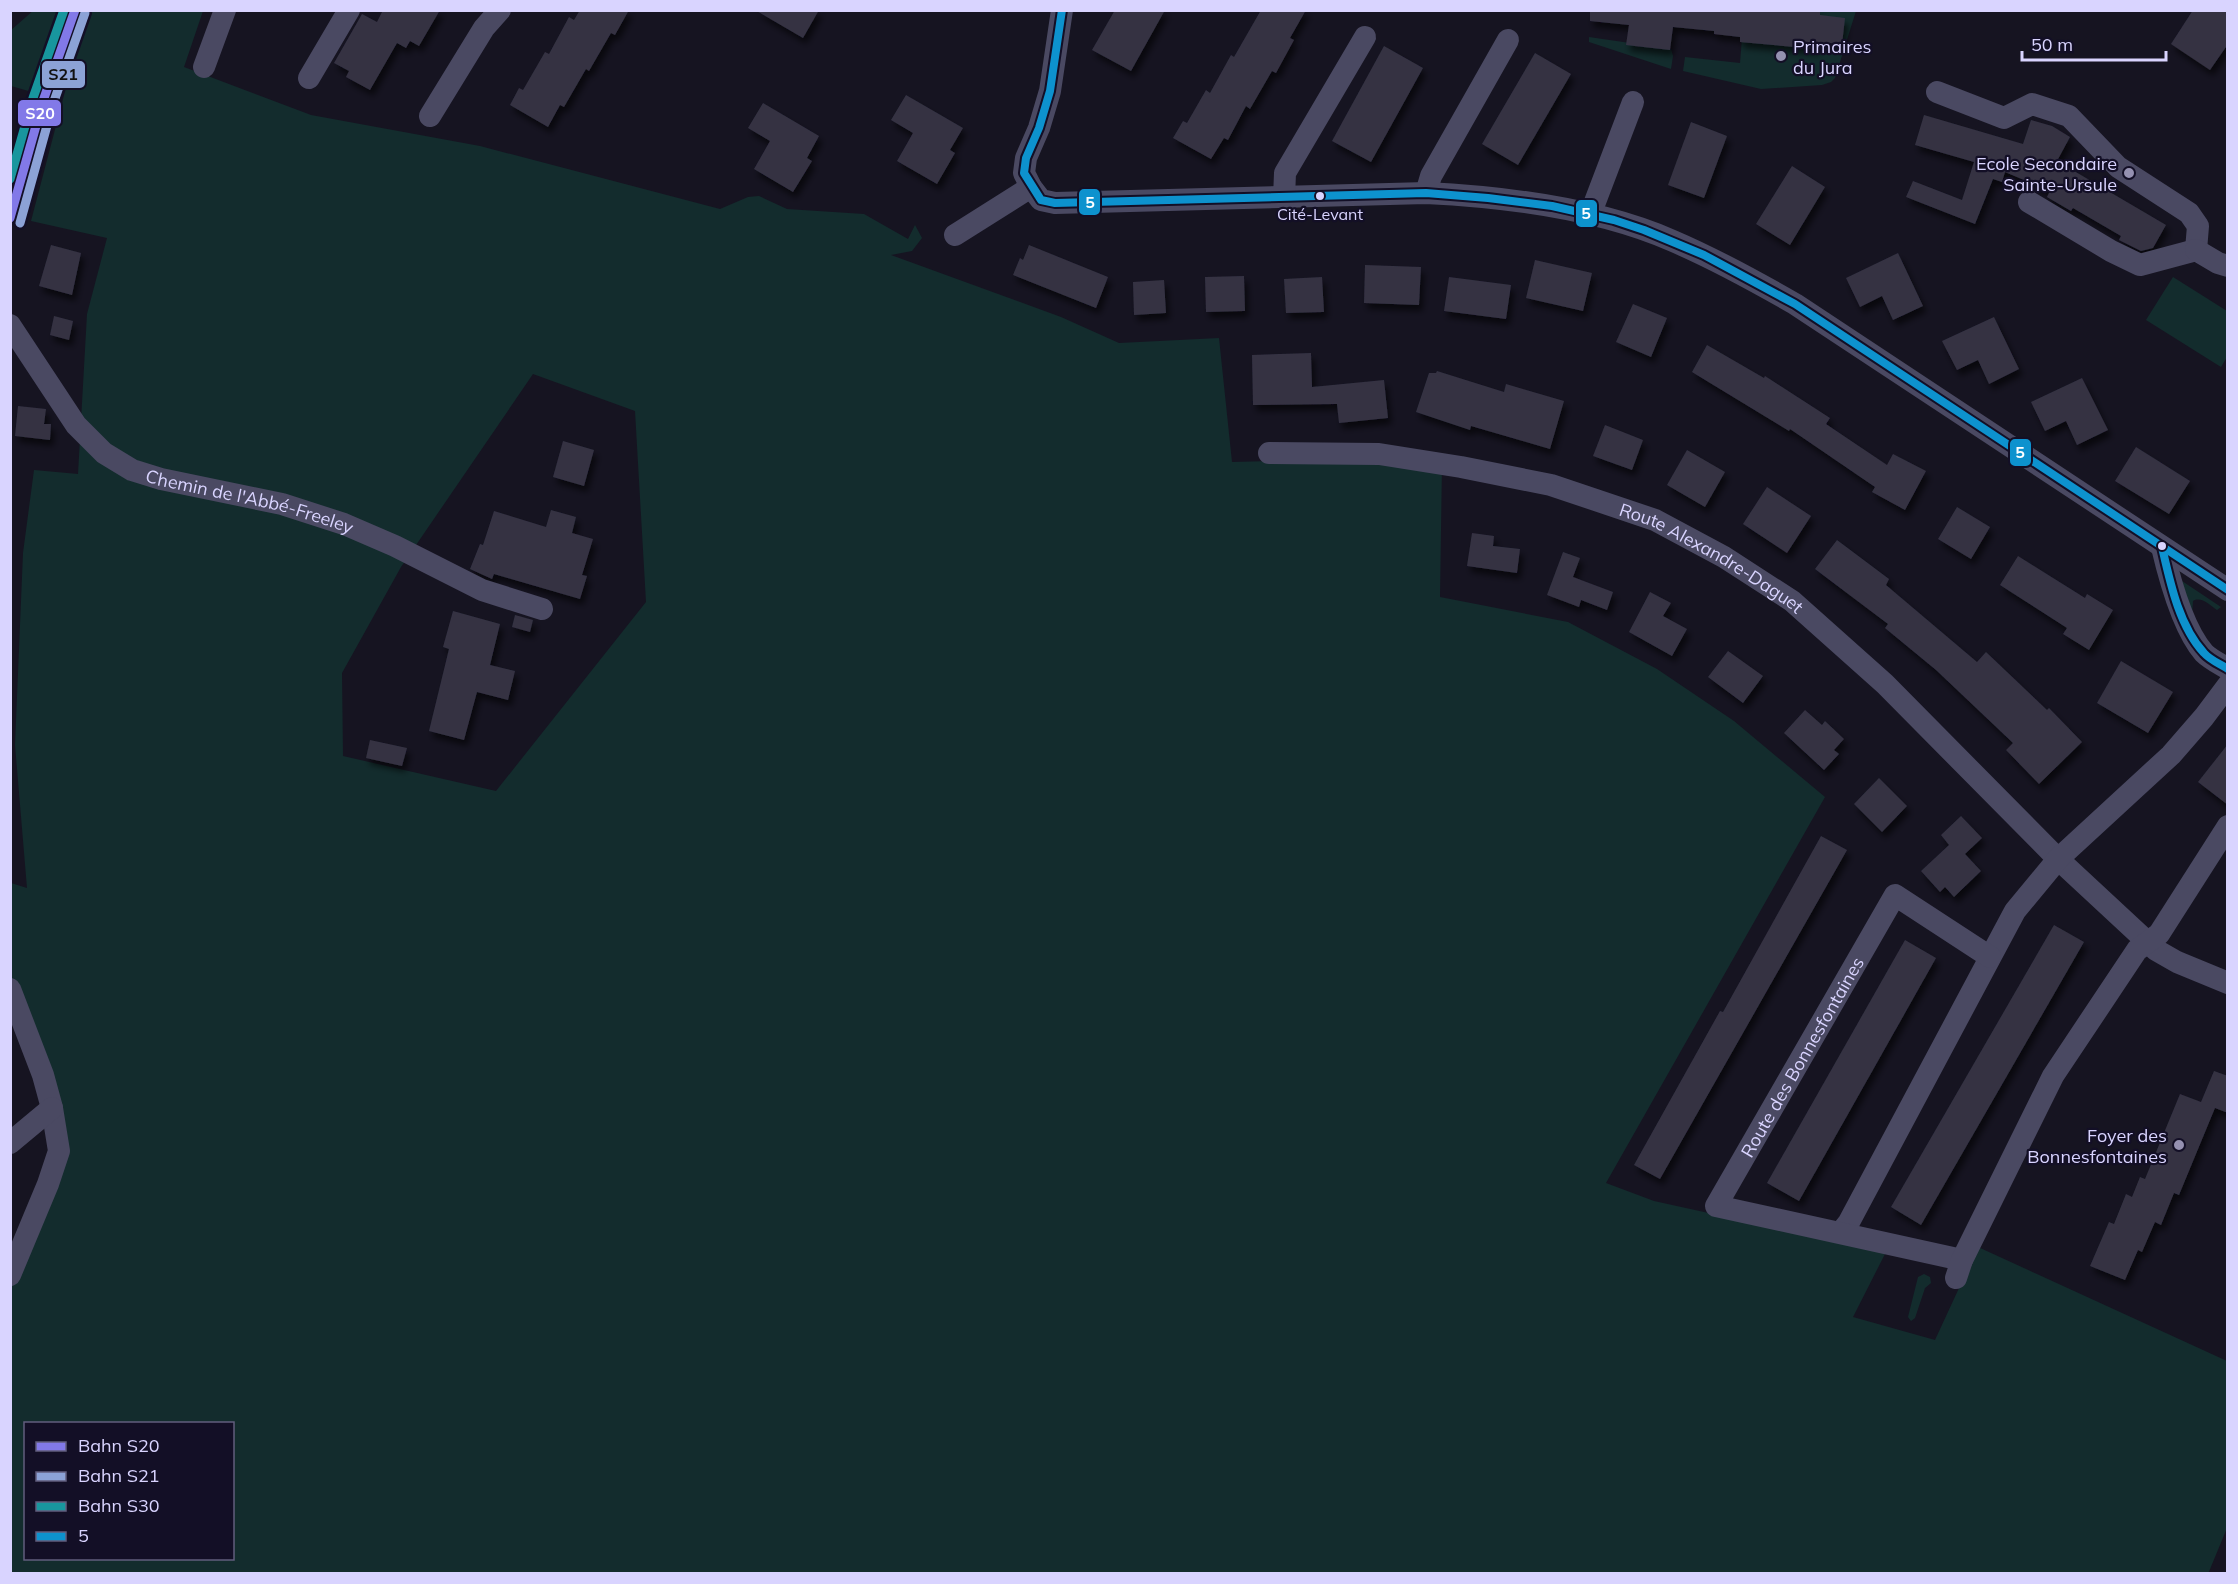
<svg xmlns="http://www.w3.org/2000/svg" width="2238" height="1584" viewBox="0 0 2238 1584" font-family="Mulish,sans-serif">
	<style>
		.green { fill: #132c2d; fill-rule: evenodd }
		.building { fill: #343243; filter: url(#shadow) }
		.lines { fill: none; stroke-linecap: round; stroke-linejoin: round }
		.minor { stroke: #4a4962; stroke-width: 22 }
		.bus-1-casing { stroke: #130f26; stroke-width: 12 }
		.bus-1 { stroke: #0d92ce; stroke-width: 8 }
		.rail-1-casing { stroke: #130f26; stroke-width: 14 }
		.rail-2-casing { stroke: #130f26; stroke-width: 14 }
		.rail-3-casing { stroke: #130f26; stroke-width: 14 }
		.rail-1 { stroke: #8279e8; stroke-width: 9 }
		.rail-2 { stroke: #8ca2d6; stroke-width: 9 }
		.rail-3 { stroke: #18969e; stroke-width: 9 }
		.poi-dot { fill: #9591b1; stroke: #130f26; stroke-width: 2 }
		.bus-dot { fill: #d9d4ff; stroke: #130f26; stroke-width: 2 }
		.labels { text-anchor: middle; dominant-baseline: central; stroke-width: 4.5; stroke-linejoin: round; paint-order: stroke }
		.bus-label { font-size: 16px; fill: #d9d4ff; stroke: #130f26 }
		.poi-label { font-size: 18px; fill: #d9d4ff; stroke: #130f26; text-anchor: end }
		.street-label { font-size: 18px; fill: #d9d4ff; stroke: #130f26 }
		.line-badge { stroke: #130f26; stroke-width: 2 }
		.badge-label { font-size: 16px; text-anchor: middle; font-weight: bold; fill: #fff }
		.pale-badge-label { font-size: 16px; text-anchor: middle; font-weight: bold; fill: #111 }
	</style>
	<defs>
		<filter id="shadow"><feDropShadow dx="3.5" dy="6" stdDeviation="3" flood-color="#0009"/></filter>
	</defs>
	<rect width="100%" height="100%" fill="#161421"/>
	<!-- green -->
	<g class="green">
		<polygon points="34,10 65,11 32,92 11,86 10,31"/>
		<path d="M92,11H203L184,67L311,115L480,146L720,209L748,197L759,196L787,209L864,214L908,239L915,225L922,238L912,251L891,255L1061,317L1119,343L1219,338L1232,462L1408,458L1442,464L1440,597L1568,622L1657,669L1734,721L1825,797L1606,1183L1654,1201L1886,1252L1853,1317L1935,1340L1978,1247L2227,1361V1528L2208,1574L11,1573V1275L59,1151L11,989V883L27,888L15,745L23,553L34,470L78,474L87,314L107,238L31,221L78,42ZM533,374L635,411L646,602L496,791L343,756L342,673L401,567ZM26,1424H232V1558H26Z"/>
		<polygon points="1816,11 1856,11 1835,78 1831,82 1822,85 1761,89 1683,71 1685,57 1740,63 1742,38"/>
		<polygon points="1589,37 1671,49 1673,56 1671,69 1589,42"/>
		<polygon points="2173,277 2227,311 2227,357 2221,367 2146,320"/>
		<path d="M2182,581L2221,607L2217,610C2210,605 2201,596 2193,601L2192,615Z"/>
		<polygon points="1924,1274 1930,1277 1931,1283 1925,1288 1915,1318 1911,1321 1908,1317 1918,1277"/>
	</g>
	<!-- building -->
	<g class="building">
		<polygon points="383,10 440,10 419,46 410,41 406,48 397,43 370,90 346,77 349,71 334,63 362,14 377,22"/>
		<polygon points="580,10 629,10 615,35 611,33 589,71 586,69 564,107 560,105 548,127 510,105 519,88 523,90 545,52 549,54 569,17 574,20"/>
		<polygon points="755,10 819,10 803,38"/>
		<polygon points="1115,10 1165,10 1131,71 1092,50"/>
		<polygon points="1261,10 1306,10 1290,38 1294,40 1276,73 1272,71 1250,109 1246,106 1228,140 1224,138 1211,159 1173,138 1183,121 1187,123 1206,90 1210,93 1231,55 1234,57"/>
		<polygon points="1590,10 1820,10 1820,15 1845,18 1842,44 1816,42 1816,49 1740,42 1740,37 1714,34 1714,31 1673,27 1670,50 1626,45 1629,25 1590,21"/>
		<polygon points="2193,10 2228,10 2228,44 2210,70 2171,44"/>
		<polygon points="1384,46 1423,68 1371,162 1332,141"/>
		<polygon points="1535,53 1571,74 1518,165 1482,144"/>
		<polygon points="906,95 963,128 950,150 955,153 937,184 897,161 913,133 891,120"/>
		<polygon points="763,103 819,136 807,158 812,161 793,192 754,169 770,141 748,128"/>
		<polygon points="1924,115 2023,144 2031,120 2052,126 2070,137 2057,161 2166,225 2153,248 2141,251 2119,240 2121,236 2073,208 2071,211 2047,197 2050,191 2005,172 2002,182 1993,179 1975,224 1906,197 1913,181 1962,200 1974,162 1915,145"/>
		<polygon points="1691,122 1727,136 1704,198 1668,185"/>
		<polygon points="1792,166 1825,187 1790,245 1756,224"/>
		<polygon points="51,245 81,253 72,295 39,286"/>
		<polygon points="1029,245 1108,277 1096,308 1013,275 1020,258 1023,260"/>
		<polygon points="1898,253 1923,306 1893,320 1882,296 1860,307 1846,278"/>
		<polygon points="1535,260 1592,273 1583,311 1526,298"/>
		<polygon points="1365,265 1421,267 1419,305 1364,303"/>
		<polygon points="1244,276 1245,311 1206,312 1205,277"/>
		<polygon points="1322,277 1324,312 1286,313 1284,279"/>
		<polygon points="1449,277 1511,285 1506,319 1444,311"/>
		<polygon points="1164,280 1166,313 1134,315 1133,282"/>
		<polygon points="1633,304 1667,318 1651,357 1616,342"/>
		<polygon points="54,316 73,321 69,340 50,335"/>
		<polygon points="1994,317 2019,369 1989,384 1978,360 1957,370 1942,341"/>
		<polygon points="1707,345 1764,378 1765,376 1830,418 1826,424 1887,465 1893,454 1926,471 1905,510 1872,492 1875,487 1790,429 1789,431 1692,372"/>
		<polygon points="1311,353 1312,387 1384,380 1388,418 1339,423 1337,404 1253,405 1252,355"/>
		<polygon points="1437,371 1504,392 1506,384 1564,401 1550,449 1471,426 1470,430 1416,412 1429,373 1436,373"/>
		<polygon points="2082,378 2108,430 2077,445 2066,421 2045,431 2031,402"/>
		<polygon points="18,406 46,409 44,424 51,424 50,440 15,436"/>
		<polygon points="1605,425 1643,440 1632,470 1593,456"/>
		<polygon points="563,441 594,450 584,486 553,477"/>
		<polygon points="2136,447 2190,481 2169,514 2115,481"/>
		<polygon points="1687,450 1725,472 1705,507 1667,485"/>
		<polygon points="1767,487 1811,516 1787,553 1743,524"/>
		<polygon points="1957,507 1990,527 1971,559 1938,539"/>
		<polygon points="551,510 576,517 572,533 593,539 582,575 587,576 580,599 494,574 492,579 470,569 480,544 483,545 494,511 546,527"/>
		<polygon points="1472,533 1494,536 1493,546 1520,549 1517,573 1467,566"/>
		<polygon points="1837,540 1889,579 1886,585 1977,662 1986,652 2047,710 2049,708 2082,742 2039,784 2006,750 2013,743 1936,670 1885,628 1888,624 1815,569"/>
		<polygon points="1563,552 1580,558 1573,577 1613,592 1607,610 1581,600 1579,607 1547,595"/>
		<polygon points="2018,556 2085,598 2087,594 2113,610 2089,650 2063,634 2067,628 2000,585"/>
		<polygon points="1650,592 1671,603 1663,616 1687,629 1672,656 1629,632"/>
		<polygon points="453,611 500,624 490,665 515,671 508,700 477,692 464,740 429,731 449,649 443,647"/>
		<polygon points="515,615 533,620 530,632 512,627"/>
		<polygon points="1728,651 1763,676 1743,703 1708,677"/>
		<polygon points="2121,661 2173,692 2148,733 2097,703"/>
		<polygon points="1805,710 1822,725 1825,721 1844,739 1834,750 1839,754 1824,770 1784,733"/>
		<polygon points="370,740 407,748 402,766 366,758"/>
		<polygon points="2228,744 2228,805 2198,782"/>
		<polygon points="1879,778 1907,806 1882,832 1854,804"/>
		<polygon points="1961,816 1982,838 1965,854 1981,871 1954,897 1945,887 1940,892 1921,871 1949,845 1941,835"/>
		<polygon points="1821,836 1847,850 1660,1179 1634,1165 1720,1011 1723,1012"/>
		<polygon points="2054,925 2084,942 1921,1225 1891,1207"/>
		<polygon points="1905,940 1936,958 1799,1201 1767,1183"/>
		<polygon points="2214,1071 2228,1076 2228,1113 2215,1108 2179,1195 2174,1193 2161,1225 2155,1222 2142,1252 2138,1250 2125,1280 2090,1266 2109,1222 2114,1224 2126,1194 2132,1197 2140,1177 2145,1179 2180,1094 2201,1102"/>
	</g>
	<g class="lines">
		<!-- minor -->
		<g class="minor">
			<path d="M1062,10L1050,91L1039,128L1026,158L1024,173L1031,187L1041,200L1055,203L1426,193C1507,197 1598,208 1673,241C1715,259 1755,281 1795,304L2228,590"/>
			<polyline points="204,67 225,10"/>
			<polyline points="309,78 349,10"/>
			<polyline points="1937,92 2004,118 2032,104 2069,116 2118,167 2189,213 2198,226 2196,250"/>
			<polyline points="430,116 484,28 500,10"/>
			<polyline points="1426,193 1431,176 1508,40"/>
			<polyline points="1284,198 1285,173 1365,37"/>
			<polyline points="2029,202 2111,251 2140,265 2196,250"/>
			<polyline points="1590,215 1633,102"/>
			<polyline points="955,235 1031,187"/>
			<polyline points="2196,250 2218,263 2228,266"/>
			<path id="s1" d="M10,325L76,425L104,453L132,470L161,479L282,504L344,524L395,546L482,590L542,609"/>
			<path id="s2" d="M1269,453L1379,454L1461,467L1551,485L1655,520L1724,557L1792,601L1885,684L2058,859L2156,950L2177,962L2228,983"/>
			<path d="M2162,547C2169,577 2183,629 2204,653C2210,659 2220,664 2228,669"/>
			<polyline points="10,989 43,1075 52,1108 59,1151 48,1184 10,1275"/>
			<polyline points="10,1143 52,1108"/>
			<polyline points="1841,1232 1849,1222 2015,911 2058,859 2171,755 2204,717 2228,685"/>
			<path id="s3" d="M1962,1260L1716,1206L1895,895L1990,957"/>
			<polyline points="1956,1278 1962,1260 2053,1076 2137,950 2159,934 2228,826"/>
		</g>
		<!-- bus-1 casing -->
		<g class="bus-1-casing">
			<g id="bus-1">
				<polyline points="1062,10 1050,91 1039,128 1026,158 1024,173 1041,200 1055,203 1426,193 1488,198 1552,206 1614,220 1644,230 1704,255 1795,304 2228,590"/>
				<path d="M2162,547C2170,582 2179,626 2204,653C2210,660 2220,664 2228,669"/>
			</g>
		</g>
		<!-- bus-1 -->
		<use href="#bus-1" class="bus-1"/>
		<!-- rail-1 casing -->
		<g class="rail-1-casing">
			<polyline id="rail-1" points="10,218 43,101 75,10"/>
		</g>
		<!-- rail-2 casing -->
		<g class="rail-2-casing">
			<polyline id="rail-2" points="20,223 53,104 85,13"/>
		</g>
		<!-- rail-3 casing -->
		<g class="rail-3-casing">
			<polyline id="rail-3" points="10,179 33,98 64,10"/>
		</g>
		<!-- rail-1 -->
		<use href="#rail-1" class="rail-1"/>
		<!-- rail-2 -->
		<use href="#rail-2" class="rail-2"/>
		<!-- rail-3 -->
		<use href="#rail-3" class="rail-3"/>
	</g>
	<!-- markers -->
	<g class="poi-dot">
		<circle cx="1781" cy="56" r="6"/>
		<circle cx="2129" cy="173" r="6"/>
		<circle cx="2179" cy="1145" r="6"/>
	</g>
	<g class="bus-dot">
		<circle cx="1320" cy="196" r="5"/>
		<circle cx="2162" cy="546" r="5"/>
	</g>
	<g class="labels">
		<!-- bus labels -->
		<g class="bus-label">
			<text x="1320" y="214">Cité-Levant</text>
		</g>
		<!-- poi labels -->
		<g class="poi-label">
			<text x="1793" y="46" text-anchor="start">Primaires<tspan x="1793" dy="21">du Jura</tspan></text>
			<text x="2117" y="163">Ecole Secondaire<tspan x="2117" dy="21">Sainte-Ursule</tspan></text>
			<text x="2167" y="1135">Foyer des<tspan x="2167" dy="21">Bonnesfontaines</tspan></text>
		</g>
		<!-- street labels -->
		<g class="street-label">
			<text stroke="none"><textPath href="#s1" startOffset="314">Chemin de l'Abbé-Freeley</textPath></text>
			<text stroke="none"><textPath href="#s2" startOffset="462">Route Alexandre-Daguet</textPath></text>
			<text stroke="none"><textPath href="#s3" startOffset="424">Route des Bonnesfontaines</textPath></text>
		</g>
	</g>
	<g class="line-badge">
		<rect x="41" y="60" width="45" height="29" rx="6" fill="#8ca2d6"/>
		<rect x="17" y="99" width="45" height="28" rx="6" fill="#8279e8"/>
		<rect x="1078" y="188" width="23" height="28" rx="6" fill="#0d92ce"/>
		<rect x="1575" y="199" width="23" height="29" rx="6" fill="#0d92ce"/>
		<rect x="2009" y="438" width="23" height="29" rx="6" fill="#0d92ce"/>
	</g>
	<g class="badge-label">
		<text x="40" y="119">S20</text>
		<text x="1090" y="208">5</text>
		<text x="1586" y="219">5</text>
		<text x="2020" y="458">5</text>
	</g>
	<g class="pale-badge-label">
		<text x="63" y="80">S21</text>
	</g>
	<!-- border -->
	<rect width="2238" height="1584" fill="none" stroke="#d9d4ff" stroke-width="24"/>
	<!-- legend -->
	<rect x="24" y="1422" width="210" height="138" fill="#130f26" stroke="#625e7d" stroke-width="1.5"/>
	<rect x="36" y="1442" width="30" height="9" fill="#8279e8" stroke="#625e7d" stroke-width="1.5"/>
	<text x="78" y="1452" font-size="18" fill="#d9d4ff">Bahn S20</text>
	<rect x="36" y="1472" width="30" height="9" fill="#8ca2d6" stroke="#625e7d" stroke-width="1.5"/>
	<text x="78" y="1482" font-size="18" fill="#d9d4ff">Bahn S21</text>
	<rect x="36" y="1502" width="30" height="9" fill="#18969e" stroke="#625e7d" stroke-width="1.5"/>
	<text x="78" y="1512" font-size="18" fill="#d9d4ff">Bahn S30</text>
	<rect x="36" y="1532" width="30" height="9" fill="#0d92ce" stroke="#625e7d" stroke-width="1.5"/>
	<text x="78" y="1542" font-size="18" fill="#d9d4ff">5</text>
	<!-- scale -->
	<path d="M2022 51v9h144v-9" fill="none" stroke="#d9d4ff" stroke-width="3"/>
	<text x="2031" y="51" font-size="18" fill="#d9d4ff" stroke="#130f26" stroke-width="4.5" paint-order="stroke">50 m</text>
</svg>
